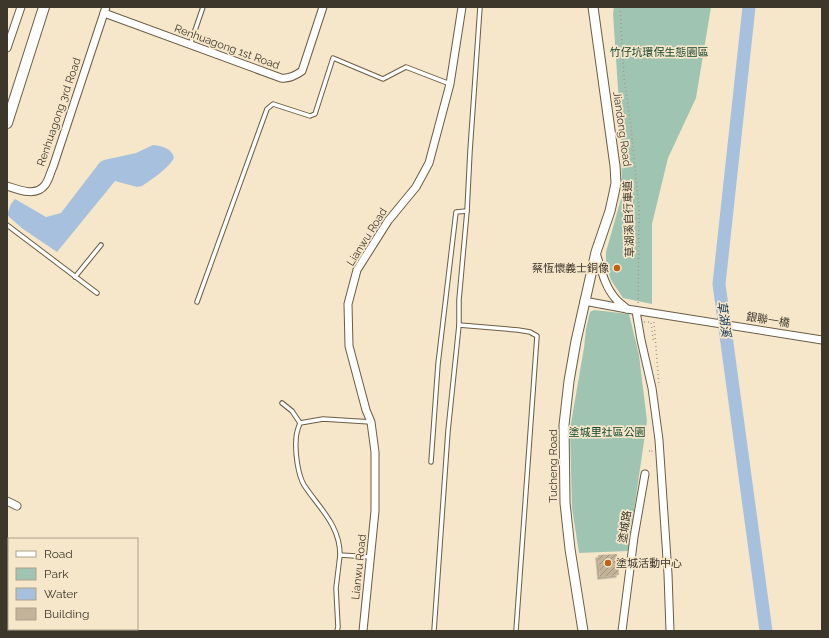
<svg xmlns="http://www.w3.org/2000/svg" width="829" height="638" viewBox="0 0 829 638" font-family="Raleway,'Noto Sans TC',sans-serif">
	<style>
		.green { fill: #9fc5b2 }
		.water { fill: #a7c0dd }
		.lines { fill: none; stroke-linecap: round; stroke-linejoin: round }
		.river { stroke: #a7c0dd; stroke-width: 13 }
		.building { fill: url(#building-hatch); filter: url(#shadow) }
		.service-casing { stroke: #6a5d43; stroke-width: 5.5 }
		.minor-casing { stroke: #6a5d43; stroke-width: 9 }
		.tertiary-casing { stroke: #6a5d43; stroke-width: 11 }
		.secondary-casing { stroke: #6a5d43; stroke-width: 12 }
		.path { stroke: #a49984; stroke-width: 1.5; stroke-dasharray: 1 3; stroke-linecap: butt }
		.service { stroke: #fff; stroke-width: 3.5 }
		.minor { stroke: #fff; stroke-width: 7 }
		.tertiary { stroke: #fff; stroke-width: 9 }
		.secondary { stroke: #fff; stroke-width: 10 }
		.poi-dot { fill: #bf5f1c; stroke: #f6e7ca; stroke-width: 1.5 }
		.labels { text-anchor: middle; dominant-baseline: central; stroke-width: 3.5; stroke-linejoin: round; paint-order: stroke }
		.street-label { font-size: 11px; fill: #3d372b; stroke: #f6e7ca }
		.park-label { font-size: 11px; fill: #134531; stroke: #f6e7ca }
		.poi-label { font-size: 11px; fill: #3d372b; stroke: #f6e7ca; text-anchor: end }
		.water-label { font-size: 12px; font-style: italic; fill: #0d3157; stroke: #f6e7ca }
	</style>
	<defs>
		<pattern id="building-hatch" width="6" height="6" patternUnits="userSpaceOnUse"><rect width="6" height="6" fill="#c3b499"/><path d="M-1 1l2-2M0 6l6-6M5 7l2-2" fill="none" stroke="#a0937d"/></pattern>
		<filter id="shadow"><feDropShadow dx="-2.5" dy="2.5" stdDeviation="0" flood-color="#0004"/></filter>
	</defs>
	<rect width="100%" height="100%" fill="#f6e7ca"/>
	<!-- green -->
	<g class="green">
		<polygon points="614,7 711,7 696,98 668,158 652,224 652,304 623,298 611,280 606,265 606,252 622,195 621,133 613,14"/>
		<polygon points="594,310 629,314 639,355 647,421 628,551 579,553 572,508 570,429 584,348 586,329 590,312"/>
	</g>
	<!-- water -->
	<path class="water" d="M153,145C162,146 172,148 174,158C168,169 152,179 142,186L137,187L115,181L57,252L23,229L7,215L11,204L15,199L46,217L61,213L100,162L104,160L136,153Z"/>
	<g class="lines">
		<!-- river -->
		<polyline class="river" points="749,7 719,284 766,631"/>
	</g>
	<!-- building -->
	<polygon class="building" points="617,554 619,575 600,577 598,555"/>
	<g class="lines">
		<!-- service casing -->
		<g class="service-casing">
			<g id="service">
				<polyline points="190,45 203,7"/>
				<polyline points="7,225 97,293"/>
				<polyline points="75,277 101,245"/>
				<polyline points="197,302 267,109 273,104 310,116 315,114 333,58 383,79 406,67 450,84"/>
				<polyline points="459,325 518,330 530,332 537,336 516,631"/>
				<polyline points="282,403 292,411 300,423"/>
				<polyline points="431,462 438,364 456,212 467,211"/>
				<path d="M371,557L340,555C340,525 319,508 304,485C298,475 295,453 296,440C296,434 298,428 300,423L323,419L371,422"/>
				<polyline points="7,585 9,586"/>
				<polyline points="42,631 42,629"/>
				<polyline points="337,631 338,627 336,588 340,555"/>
				<polyline points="434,631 448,431 459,325 459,300 467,211 470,151 480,7"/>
			</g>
		</g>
		<!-- minor casing -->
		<g class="minor-casing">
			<g id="minor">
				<path d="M104,13L281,78C289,79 295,76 302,71L323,7"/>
				<polyline points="7,48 21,7"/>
				<path d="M7,186C19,190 36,197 45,185C49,180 50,173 53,167L106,7"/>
				<path d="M596,253C601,268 604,285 615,298C618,302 623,305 627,309"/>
				<polyline points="584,301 627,309 822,340"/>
				<polyline points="636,311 641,340 652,388 659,440 668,574 670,631"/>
				<polyline points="7,501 17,506"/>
				<polyline points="363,631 375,511 375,452 371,422 366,410 349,346 348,304 357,270 388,221 416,187 429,163 450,84 462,7"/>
				<polyline points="622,631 634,537 645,474"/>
			</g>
		</g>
		<!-- tertiary casing -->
		<g class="tertiary-casing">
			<polyline id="tertiary" points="583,631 570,549 565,503 564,425 569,381 576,341 596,252 610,211 614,193 616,183 615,166 593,7"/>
		</g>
		<!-- secondary casing -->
		<g class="secondary-casing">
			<polyline id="secondary" points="7,123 44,7"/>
		</g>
		<!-- path -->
		<g class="path">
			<polyline points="620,7 624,77 631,127 639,208 638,304"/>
			<polyline points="644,322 651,322 653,339 655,342"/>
			<polyline points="654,322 659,386"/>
			<polyline points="649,451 652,450 652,455"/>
		</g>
		<!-- service -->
		<use href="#service" class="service"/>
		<!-- minor -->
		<use href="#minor" class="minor"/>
		<!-- tertiary -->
		<use href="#tertiary" class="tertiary"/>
		<!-- secondary -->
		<use href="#secondary" class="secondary"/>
	</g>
	<!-- markers -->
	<g class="poi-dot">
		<circle cx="617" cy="268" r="4"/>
		<circle cx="608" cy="563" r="4"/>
	</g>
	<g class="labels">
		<!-- street labels -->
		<g class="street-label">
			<text transform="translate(227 47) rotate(20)">Renhuagong 1st Road</text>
			<text transform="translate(59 112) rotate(-71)">Renhuagong 3rd Road</text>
			<text transform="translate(622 129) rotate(82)">Jiandong Road</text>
			<text transform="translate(629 219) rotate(-92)">草湖溪自行車道</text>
			<text transform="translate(367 237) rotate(-58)">Lianwu Road</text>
			<text transform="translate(768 320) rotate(9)">銀聯一橋</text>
			<text transform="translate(553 466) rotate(-90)">Tucheng Road</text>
			<text transform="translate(625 527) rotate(-81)">塗城路</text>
			<text transform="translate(359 567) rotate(-84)">Lianwu Road</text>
		</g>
		<!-- park labels -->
		<g class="park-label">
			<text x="659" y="52">竹仔坑環保生態園區</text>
			<text x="607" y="432">塗城里社區公園</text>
		</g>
		<!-- poi labels -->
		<g class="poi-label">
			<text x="609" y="268">蔡恆懷義士銅像</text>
			<text x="616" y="563" text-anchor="start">塗城活動中心</text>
		</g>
		<!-- water labels -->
		<g class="water-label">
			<text transform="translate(724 319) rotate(82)">草湖溪</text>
		</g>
	</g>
	<!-- border -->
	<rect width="829" height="638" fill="none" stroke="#3d372b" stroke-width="16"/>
	<!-- legend -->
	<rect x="8" y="538" width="130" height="92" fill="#f6e7ca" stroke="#aca18a"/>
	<rect x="16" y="551" width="20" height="6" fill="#ffffff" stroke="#aca18a"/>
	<text x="44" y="558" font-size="12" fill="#3d372b">Road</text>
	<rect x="16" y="568" width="20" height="12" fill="#9fc5b2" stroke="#aca18a"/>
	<text x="44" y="578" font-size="12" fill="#3d372b">Park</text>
	<rect x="16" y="588" width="20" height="12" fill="#a7c0dd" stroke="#aca18a"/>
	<text x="44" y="598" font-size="12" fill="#3d372b">Water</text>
	<rect x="16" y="608" width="20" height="12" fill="#c3b499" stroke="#aca18a"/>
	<text x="44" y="618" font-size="12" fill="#3d372b">Building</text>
</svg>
